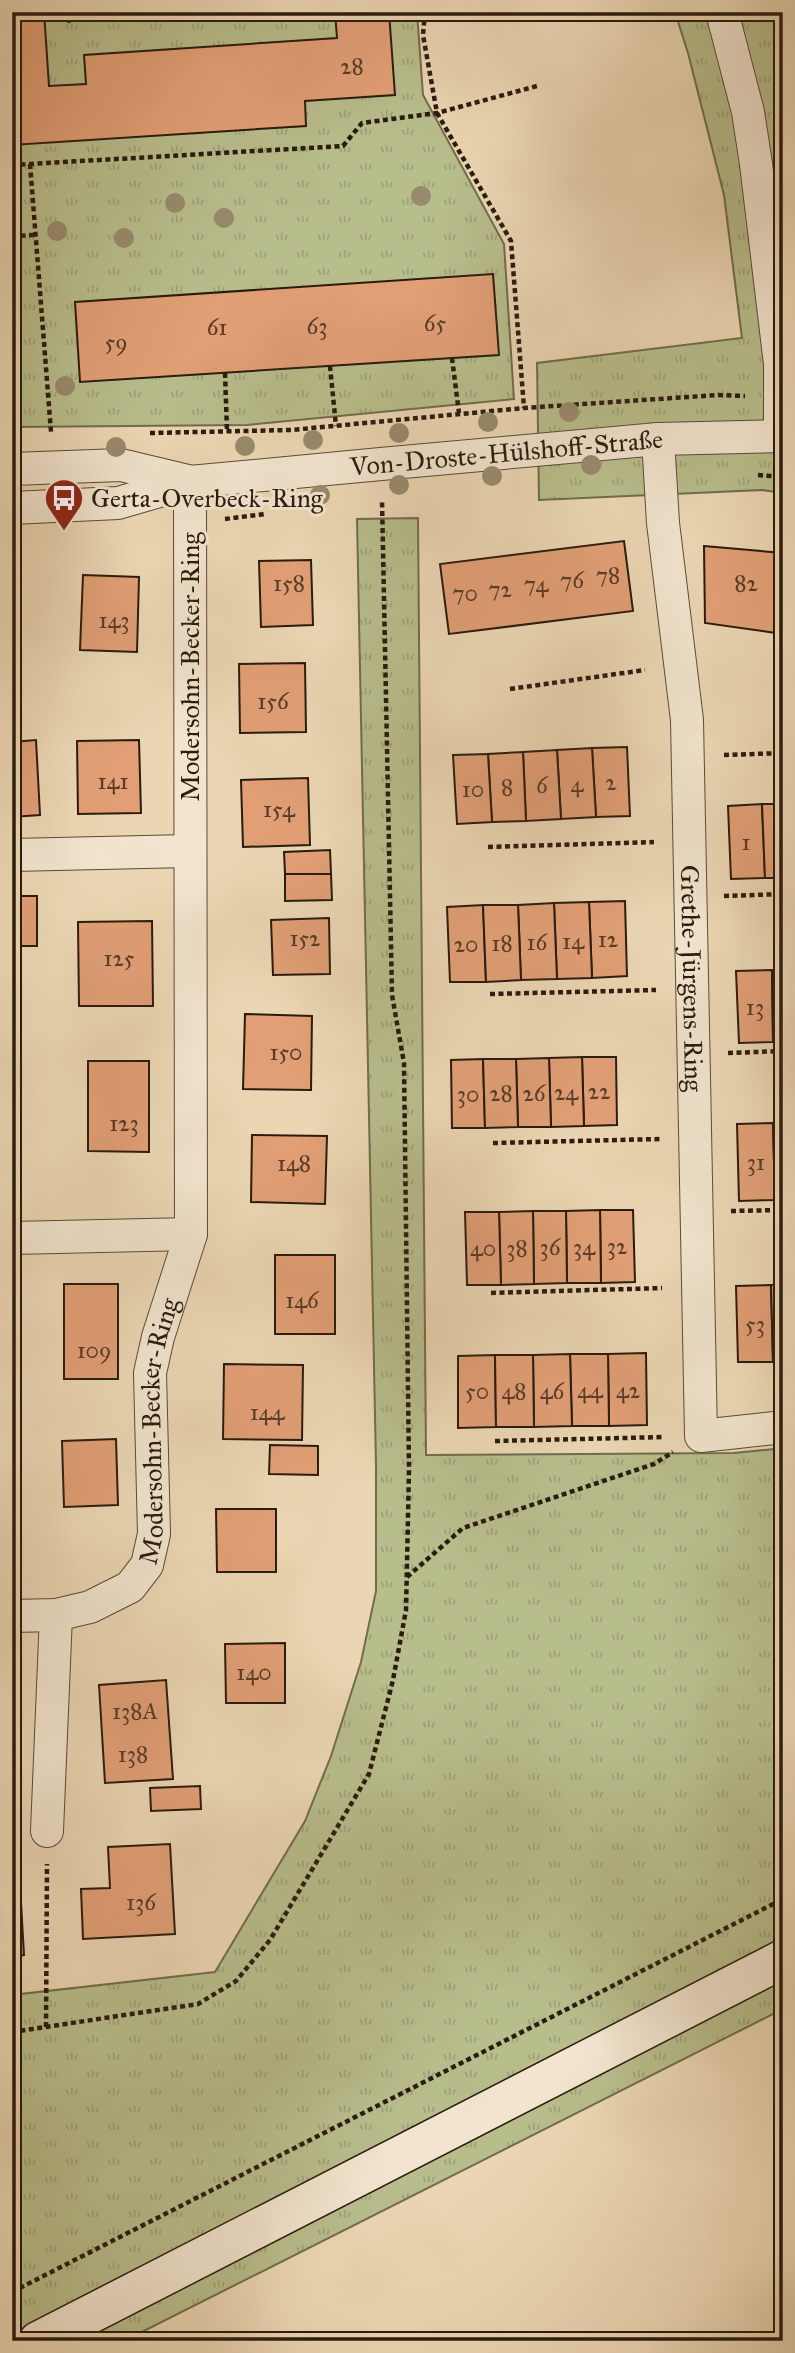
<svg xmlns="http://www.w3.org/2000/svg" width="795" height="2353" viewBox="0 0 795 2353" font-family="'IM FELL Great Primer',serif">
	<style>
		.grass { fill: url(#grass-tufts); stroke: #716c4d; stroke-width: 2 }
		.building { fill: #e29f76; stroke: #2a1b0e; stroke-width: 2 }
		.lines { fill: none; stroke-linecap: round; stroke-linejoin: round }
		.minor-casing { stroke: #5a4a37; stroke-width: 34 }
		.secondary-casing { stroke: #2a1b0e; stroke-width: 41 }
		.path { stroke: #2a1b0e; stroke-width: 4.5; stroke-dasharray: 5 3.5; stroke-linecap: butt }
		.minor { stroke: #f2e4ce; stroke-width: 32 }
		.secondary { stroke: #f2e4ce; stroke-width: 38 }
		.tree { fill: #988a6d }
		.labels { text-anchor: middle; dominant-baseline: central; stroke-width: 6; stroke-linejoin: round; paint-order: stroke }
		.number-label { font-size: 23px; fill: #583c28 }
		.street-label { font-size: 26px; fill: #2a1b0e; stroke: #f2e4ce }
		.poi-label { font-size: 26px; fill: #2a1b0e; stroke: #f2e4ce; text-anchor: start }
	</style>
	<defs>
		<pattern id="grass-tufts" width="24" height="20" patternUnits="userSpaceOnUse" patternTransform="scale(1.75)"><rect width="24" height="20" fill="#b8bd8c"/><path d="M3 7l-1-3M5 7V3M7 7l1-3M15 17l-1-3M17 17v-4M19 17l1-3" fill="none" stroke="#9ea278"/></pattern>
	</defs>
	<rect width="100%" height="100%" fill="#ebd6b3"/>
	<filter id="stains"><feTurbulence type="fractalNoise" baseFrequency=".00286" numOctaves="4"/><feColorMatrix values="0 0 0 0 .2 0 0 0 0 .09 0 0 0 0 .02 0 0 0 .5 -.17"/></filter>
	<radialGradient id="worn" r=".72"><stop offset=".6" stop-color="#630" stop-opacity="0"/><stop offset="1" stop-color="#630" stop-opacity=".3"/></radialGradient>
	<!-- grass -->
	<g class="grass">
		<polygon points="12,12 417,12 423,95 504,244 514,399 247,425 12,427"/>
		<polygon points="675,12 783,12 783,493 762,490 539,500 537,363 742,338 724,195 688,53"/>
		<polygon points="418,518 426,1455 734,1453 783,1448 783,2009 124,2341 12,2341 12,1995 215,1972 305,1821 331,1756 361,1662 376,1591 376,1465 357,519"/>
	</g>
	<!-- building -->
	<g class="building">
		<polygon points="12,12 44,12 49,86 86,84 84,55 337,38 335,12 389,12 395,95 305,101 306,126 12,145"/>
		<polygon points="493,274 499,355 80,382 75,302"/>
		<polygon points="624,541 633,611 449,634 440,564"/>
		<polygon points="704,546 783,553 783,634 705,623"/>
		<polygon points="311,560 313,625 261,627 259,561"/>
		<polygon points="83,575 139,577 137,652 80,650"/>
		<polygon points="305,663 306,732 240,733 239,664"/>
		<polygon points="36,740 40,815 12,817 12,742"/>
		<polygon points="139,740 141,813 78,814 77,741"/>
		<polygon points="627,747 630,816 596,817 592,748"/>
		<polygon points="592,748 596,817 561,819 557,750"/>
		<polygon points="557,750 561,819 526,821 523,752"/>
		<polygon points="523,752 526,821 492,822 488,754"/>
		<polygon points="488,754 492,822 457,824 453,755"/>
		<polygon points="308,778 310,845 243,847 241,780"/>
		<polygon points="762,804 765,878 731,879 728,806"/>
		<polygon points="762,804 783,804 783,878 765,878"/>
		<polygon points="330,850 331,874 285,874 284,852"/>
		<polygon points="285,874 331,874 332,900 285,901"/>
		<rect x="19" y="896" width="18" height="50"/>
		<polygon points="625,901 627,976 592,978 589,902"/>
		<polygon points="589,902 592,978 557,979 554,903"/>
		<polygon points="554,903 557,979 521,980 518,905"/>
		<polygon points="483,905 486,982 450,982 447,907"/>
		<polygon points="483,905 518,905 521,980 486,982"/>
		<polygon points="329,918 330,974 273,975 271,920"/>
		<polygon points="152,921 153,1006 79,1006 78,922"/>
		<polygon points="772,970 773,1042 739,1043 736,971"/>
		<polygon points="772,970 783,970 783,1041 773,1042"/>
		<polygon points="245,1014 312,1016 311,1090 243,1089"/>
		<polygon points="582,1057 616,1057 617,1125 584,1126"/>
		<polygon points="582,1057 584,1126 551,1127 549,1058"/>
		<polygon points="549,1058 551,1127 518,1127 516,1059"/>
		<polygon points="483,1059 485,1128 452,1128 451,1060"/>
		<polygon points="483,1059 516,1059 518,1127 485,1128"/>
		<polygon points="88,1061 149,1061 149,1152 88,1151"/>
		<polygon points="773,1123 775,1200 739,1201 737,1124"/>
		<polygon points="773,1123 783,1123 783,1199 775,1200"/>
		<polygon points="252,1135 327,1136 325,1204 251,1202"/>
		<polygon points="600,1210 633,1210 635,1282 601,1283"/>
		<polygon points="600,1210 601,1283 567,1283 566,1211"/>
		<polygon points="533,1211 566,1211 567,1283 534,1284"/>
		<polygon points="533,1211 534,1284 501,1285 499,1212"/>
		<polygon points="465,1212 499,1212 501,1285 467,1285"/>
		<rect x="275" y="1255" width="60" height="79"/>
		<rect x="64" y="1284" width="54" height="95"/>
		<polygon points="771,1285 773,1362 738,1362 736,1286"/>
		<polygon points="771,1285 783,1285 783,1362 773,1362"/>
		<polygon points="646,1353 647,1425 609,1426 608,1354"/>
		<polygon points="570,1354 608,1354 609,1426 572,1426"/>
		<polygon points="570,1354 572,1426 534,1427 533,1355"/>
		<polygon points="495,1355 496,1427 458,1428 458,1356"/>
		<polygon points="495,1355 533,1355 534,1427 496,1427"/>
		<polygon points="224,1364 303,1365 302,1440 223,1439"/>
		<polygon points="116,1439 118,1505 64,1507 62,1441"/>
		<polygon points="270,1445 318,1446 318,1475 269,1474"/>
		<polygon points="216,1509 276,1509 276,1572 217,1572"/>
		<polygon points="285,1643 285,1703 226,1703 225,1644"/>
		<polygon points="166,1680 173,1779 105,1783 99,1685"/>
		<polygon points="200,1786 201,1809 151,1811 150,1788"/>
		<polygon points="170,1844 175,1934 83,1939 81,1889 110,1888 108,1847"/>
		<polygon points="12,1885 20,1885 24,1955 12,1956"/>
	</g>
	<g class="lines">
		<!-- minor casing -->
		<g class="minor-casing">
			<g id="minor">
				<polyline points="722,12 748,112 756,164 780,364 780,435"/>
				<path id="s1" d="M658,439L663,523L687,720L701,1436L783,1427"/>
				<polyline points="12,469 121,465 188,481"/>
				<path id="s2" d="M12,508L118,503L190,482L381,464L658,439L783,436"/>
				<polyline points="12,855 189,851"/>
				<polyline points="12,1238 191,1234"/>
				<path id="s3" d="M12,1616L56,1615L90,1607L130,1587L147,1565L154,1534L150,1373L158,1337L191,1234L190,482"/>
				<polyline points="47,1831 56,1615"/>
			</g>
		</g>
		<!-- secondary casing -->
		<g class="secondary-casing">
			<polyline id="secondary" points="38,2341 783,1959"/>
		</g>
		<!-- path -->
		<g class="path">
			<polyline points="68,12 69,21 74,12"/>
			<polyline points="425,12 423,35 437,113 511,241 524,408"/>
			<polyline points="30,164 51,432"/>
			<polyline points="12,165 343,146 362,123 437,113 537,86"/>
			<polyline points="12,236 36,235"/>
			<polyline points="452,358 459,413"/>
			<polyline points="330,366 336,426"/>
			<polyline points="225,373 227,431"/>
			<polyline points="150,433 291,430 524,408 718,395 745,396"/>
			<polyline points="758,475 783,477"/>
			<polyline points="225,519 265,514"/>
			<polyline points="510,689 645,670"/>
			<polyline points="724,755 783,753"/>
			<polyline points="488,847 654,842"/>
			<polyline points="724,896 783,894"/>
			<polyline points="490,994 656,990"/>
			<polyline points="728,1053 783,1051"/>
			<polyline points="493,1143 660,1139"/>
			<polyline points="731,1211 783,1210"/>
			<polyline points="491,1293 662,1288"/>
			<polyline points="495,1441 665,1437"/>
			<polyline points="407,1577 463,1528 654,1464 673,1452"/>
			<polyline points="46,2027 47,1864"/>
			<polyline points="12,2032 198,2004 236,1981 270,1940 369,1774 393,1680 406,1610 409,1470 404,1063 392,995 382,499"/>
			<polyline points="12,2292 783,1899"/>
		</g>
		<!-- minor -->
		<use href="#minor" class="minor"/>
		<!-- secondary -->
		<use href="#secondary" class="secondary"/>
	</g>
	<!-- trees -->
	<g class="tree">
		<circle cx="421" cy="196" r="10"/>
		<circle cx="175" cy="203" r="10"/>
		<circle cx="224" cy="218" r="10"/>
		<circle cx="57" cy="231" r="10"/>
		<circle cx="124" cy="238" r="10"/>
		<circle cx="65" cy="386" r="10"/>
		<circle cx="569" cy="412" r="10"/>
		<circle cx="488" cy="422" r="10"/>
		<circle cx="399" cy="433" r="10"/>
		<circle cx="313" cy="440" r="10"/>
		<circle cx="245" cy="446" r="10"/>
		<circle cx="116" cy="447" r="10"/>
		<circle cx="591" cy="465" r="10"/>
		<circle cx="492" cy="476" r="10"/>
		<circle cx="399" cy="485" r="10"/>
		<circle cx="320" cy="495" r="10"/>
	</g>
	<!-- icons -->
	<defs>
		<g id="bus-pin" transform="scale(2.0125)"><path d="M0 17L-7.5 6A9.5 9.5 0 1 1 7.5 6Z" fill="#8f2418" stroke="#f2e4ce"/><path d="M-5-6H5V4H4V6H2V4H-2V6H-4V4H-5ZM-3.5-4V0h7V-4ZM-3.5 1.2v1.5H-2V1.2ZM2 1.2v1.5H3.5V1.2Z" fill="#fff"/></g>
	</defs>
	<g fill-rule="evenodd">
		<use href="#bus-pin" x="64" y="498"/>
	</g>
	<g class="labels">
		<!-- number labels -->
		<g class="number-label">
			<text x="352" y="66">28</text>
			<text x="435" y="323">65</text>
			<text x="317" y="326">63</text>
			<text x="217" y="327">61</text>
			<text x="116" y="342">59</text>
			<text x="608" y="575">78</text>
			<text x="572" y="580">76</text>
			<text x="289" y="583">158</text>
			<text x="746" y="583">82</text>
			<text x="536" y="584">74</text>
			<text x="500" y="589">72</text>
			<text x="465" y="593">70</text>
			<text x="114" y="620">143</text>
			<text x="273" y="701">156</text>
			<text x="113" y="781">141</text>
			<text x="611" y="782">2</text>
			<text x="577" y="784">4</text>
			<text x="542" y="785">6</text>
			<text x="507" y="787">8</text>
			<text x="473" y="789">10</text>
			<text x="279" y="809">154</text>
			<text x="746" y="842">1</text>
			<text x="305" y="938">152</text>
			<text x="608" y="939">12</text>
			<text x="573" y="941">14</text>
			<text x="537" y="942">16</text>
			<text x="502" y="943">18</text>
			<text x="466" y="944">20</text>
			<text x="119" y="958">125</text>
			<text x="755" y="1007">13</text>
			<text x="286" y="1052">150</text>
			<text x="599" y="1091">22</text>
			<text x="566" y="1092">24</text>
			<text x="501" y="1093">28</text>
			<text x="534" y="1093">26</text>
			<text x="468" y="1094">30</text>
			<text x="124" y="1123">123</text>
			<text x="756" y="1162">31</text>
			<text x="294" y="1163">148</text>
			<text x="617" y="1246">32</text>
			<text x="550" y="1247">36</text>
			<text x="584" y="1247">34</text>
			<text x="483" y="1248">40</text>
			<text x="517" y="1248">38</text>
			<text x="302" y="1300">146</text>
			<text x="755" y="1324">53</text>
			<text x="94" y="1350">109</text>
			<text x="590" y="1390">44</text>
			<text x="628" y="1390">42</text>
			<text x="477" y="1391">50</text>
			<text x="514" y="1391">48</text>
			<text x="552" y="1391">46</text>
			<text x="267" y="1412">144</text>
			<text x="254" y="1672">140</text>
			<text x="135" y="1711">138A</text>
			<text x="133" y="1754">138</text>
			<text x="141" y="1902">136</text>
		</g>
		<!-- street labels -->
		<g class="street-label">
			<text stroke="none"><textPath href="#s2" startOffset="499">Von-Droste-Hülshoff-Straße</textPath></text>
			<text transform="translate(190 667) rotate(-90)">Modersohn-Becker-Ring</text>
			<text stroke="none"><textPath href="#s1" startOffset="541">Grethe-Jürgens-Ring</textPath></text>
			<text stroke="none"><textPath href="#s3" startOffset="287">Modersohn-Becker-Ring</textPath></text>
		</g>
		<!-- poi labels -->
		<g class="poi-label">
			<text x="91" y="498">Gerta-Overbeck-Ring</text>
		</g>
	</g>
	<!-- margin -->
	<rect width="795" height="2353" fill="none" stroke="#ebd6b3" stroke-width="42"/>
	<rect x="14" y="14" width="767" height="2325" fill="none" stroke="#2a1b0e" stroke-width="3.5"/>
	<rect x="21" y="21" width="753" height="2311" fill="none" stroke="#2a1b0e" stroke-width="2"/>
	<rect width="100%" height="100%" filter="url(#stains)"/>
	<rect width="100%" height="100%" fill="url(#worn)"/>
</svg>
